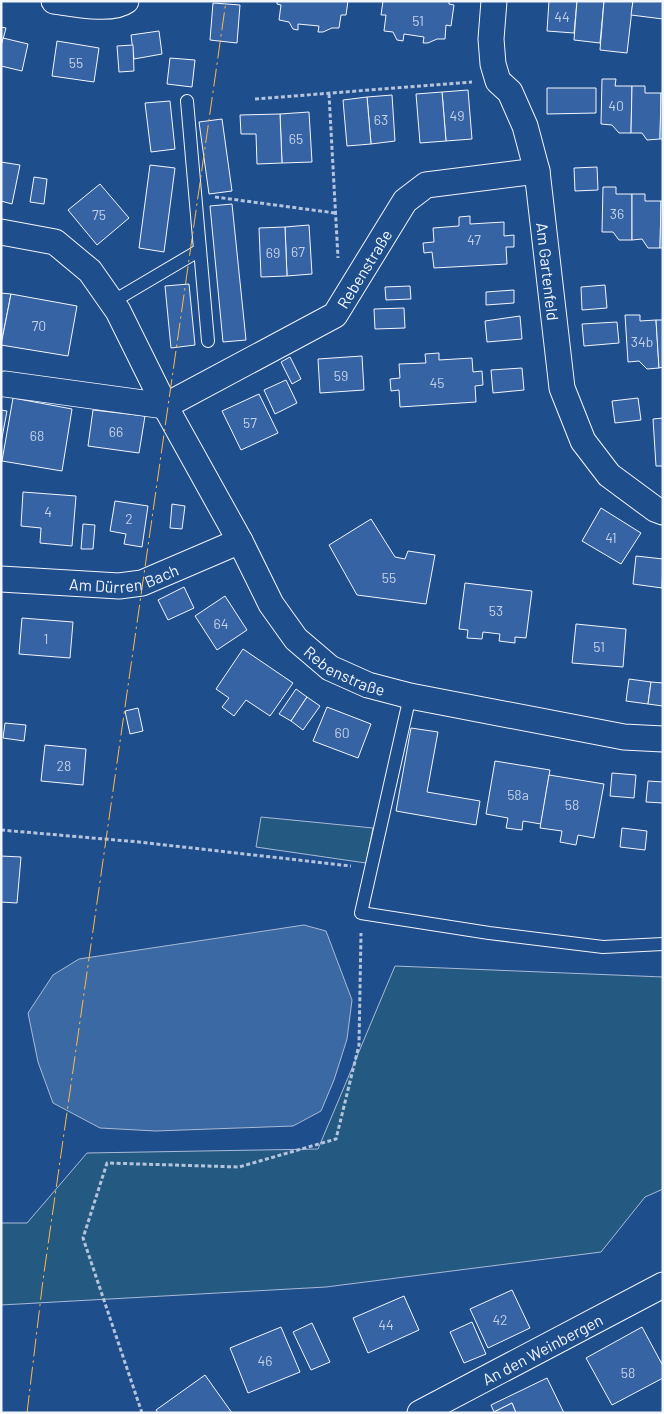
<svg xmlns="http://www.w3.org/2000/svg" width="664" height="1414" viewBox="0 0 664 1414" font-family="Barlow,sans-serif">
	<style>
		.green { fill: #245a82; stroke: #a8bbd7 }
		.water { fill: #3b69a3; stroke: #a8bbd7 }
		.building { fill: #3563a3; stroke: #f2f6ff }
		.lines { fill: none; stroke-linecap: round; stroke-linejoin: round }
		.service-casing { stroke: #f2f6ff; stroke-width: 14 }
		.minor-casing { stroke: #f2f6ff; stroke-width: 27 }
		.path { stroke: #b3c4dc; stroke-width: 3; stroke-dasharray: 4 2.5; stroke-linecap: butt }
		.service { stroke: #1f4e8c; stroke-width: 12 }
		.minor { stroke: #1f4e8c; stroke-width: 25 }
		.power { stroke: #ffb74d; stroke-width: 1; stroke-dasharray: 18 4 2.5 4; stroke-linecap: butt }
		.labels { text-anchor: middle; dominant-baseline: central; stroke-width: 4; stroke-linejoin: round; paint-order: stroke }
		.number-label { font-size: 14px; fill: #c3d1e8 }
		.street-label { font-size: 16px; fill: #f2f6ff; stroke: #1f4e8c }
	</style>
	<rect width="100%" height="100%" fill="#1f4e8c"/>
	<!-- green -->
	<g class="green">
		<polygon points="261,817 373,828 366,863 256,847"/>
		<polygon points="395,966 663,977 663,1189 645,1197 601,1252 326,1287 1,1305 1,1223 27,1223 87,1153 318,1149"/>
	</g>
	<!-- water -->
	<polygon class="water" points="304,925 326,931 352,1000 347,1039 334,1080 321,1111 293,1126 156,1131 100,1128 53,1103 38,1062 28,1013 53,975 79,959"/>
	<!-- building -->
	<g class="building">
		<polygon points="277,1 348,1 346,15 341,15 339,28 332,28 323,32 318,32 319,26 298,24 298,30 293,29 289,22 279,20 281,5 277,4"/>
		<polygon points="383,1 449,1 449,4 454,5 451,26 446,25 445,39 437,39 428,43 423,43 424,37 404,34 403,41 397,40 393,32 384,31 386,15 381,15"/>
		<polygon points="549,1 577,1 574,33 547,31"/>
		<polygon points="577,1 604,1 600,43 574,40"/>
		<polygon points="604,1 633,1 627,53 600,50"/>
		<polygon points="633,1 663,1 663,19 631,15"/>
		<polygon points="213,3 240,5 237,43 210,40"/>
		<polygon points="1,27 6,28 1,47"/>
		<polygon points="159,31 162,54 134,59 131,35"/>
		<polygon points="3,38 28,44 22,71 1,66 1,47"/>
		<polygon points="57,41 99,48 94,82 52,76"/>
		<polygon points="133,45 134,71 119,72 117,46"/>
		<polygon points="170,58 195,60 192,87 167,84"/>
		<polygon points="602,79 616,79 615,86 632,86 631,133 619,133 612,125 601,124"/>
		<polygon points="632,86 645,86 645,93 661,93 660,139 647,140 642,133 631,133"/>
		<polygon points="547,88 596,88 596,113 547,114"/>
		<polygon points="468,90 472,139 446,141 442,92"/>
		<polygon points="442,92 446,141 420,143 416,94"/>
		<polygon points="661,93 663,93 663,139 660,139"/>
		<polygon points="392,95 395,141 371,144 367,97"/>
		<polygon points="367,97 371,144 347,146 343,100"/>
		<polygon points="170,101 175,149 151,152 145,103"/>
		<polygon points="309,112 312,162 282,163 280,114"/>
		<polygon points="280,114 282,163 257,164 256,134 241,134 240,115"/>
		<polygon points="222,119 232,191 209,194 199,122"/>
		<polygon points="1,162 20,165 12,204 1,201"/>
		<polygon points="150,165 175,168 164,252 139,248"/>
		<polygon points="597,167 598,190 575,191 574,168"/>
		<polygon points="34,177 47,179 44,204 30,202"/>
		<polygon points="100,184 129,218 97,245 68,210"/>
		<polygon points="603,187 616,187 616,194 632,194 632,240 619,240 613,232 602,232"/>
		<polygon points="632,194 645,194 645,201 661,201 660,248 648,248 642,239 632,240"/>
		<polygon points="661,201 663,201 663,248 660,248"/>
		<polygon points="232,204 246,340 223,342 210,206"/>
		<polygon points="470,216 470,224 504,222 504,236 514,235 514,247 506,247 507,264 434,268 432,252 424,253 423,243 434,242 433,228 459,226 459,217"/>
		<polygon points="309,225 312,274 287,276 285,227"/>
		<polygon points="285,227 287,276 261,277 259,228"/>
		<polygon points="189,284 195,345 171,348 165,286"/>
		<polygon points="605,285 607,308 582,310 581,287"/>
		<polygon points="410,286 411,299 386,300 385,287"/>
		<polygon points="514,290 514,303 486,305 486,292"/>
		<polygon points="1,293 11,294 1,345"/>
		<polygon points="11,294 77,306 68,356 1,345"/>
		<polygon points="404,308 405,328 375,329 374,309"/>
		<polygon points="625,315 640,315 640,321 656,320 659,368 647,369 639,361 628,362"/>
		<polygon points="520,316 522,339 487,342 485,321"/>
		<polygon points="656,320 663,320 663,367 659,368"/>
		<polygon points="617,322 619,343 584,346 582,324"/>
		<polygon points="439,353 439,360 472,358 473,372 482,371 483,385 475,386 476,402 400,407 399,390 391,391 390,379 400,378 399,364 426,363 425,354"/>
		<polygon points="362,356 364,390 320,393 318,359"/>
		<polygon points="290,357 301,379 292,384 281,362"/>
		<polygon points="522,368 524,390 493,393 491,370"/>
		<polygon points="286,380 297,403 275,414 264,390"/>
		<polygon points="259,394 278,433 241,450 222,411"/>
		<polygon points="13,398 72,409 62,471 2,461"/>
		<polygon points="638,398 641,420 615,423 612,401"/>
		<polygon points="1,410 7,411 1,443"/>
		<polygon points="93,410 145,416 139,453 88,446"/>
		<polygon points="663,418 663,466 656,466 653,419"/>
		<polygon points="23,492 76,496 72,546 40,543 41,528 21,526"/>
		<polygon points="115,501 148,506 142,547 124,544 126,534 110,531"/>
		<polygon points="172,504 185,506 182,529 170,528"/>
		<polygon points="601,508 641,533 621,564 582,541"/>
		<polygon points="371,519 395,557 405,559 408,551 435,555 426,604 357,595 329,545"/>
		<polygon points="83,524 95,525 93,549 81,549"/>
		<polygon points="636,556 663,559 662,588 633,584"/>
		<polygon points="465,583 532,591 526,638 515,637 515,643 499,641 500,634 483,632 482,639 467,638 468,630 459,629"/>
		<polygon points="184,587 194,608 168,620 158,600"/>
		<polygon points="225,596 247,630 217,650 195,616"/>
		<polygon points="22,618 73,622 70,658 19,654"/>
		<polygon points="576,624 626,629 623,667 572,663"/>
		<polygon points="243,649 293,683 270,716 246,700 234,716 222,707 229,698 216,689"/>
		<polygon points="629,679 651,682 648,704 626,701"/>
		<polygon points="651,682 663,683 663,706 648,704"/>
		<polygon points="296,689 307,697 291,721 279,714"/>
		<polygon points="307,697 320,706 303,730 291,721"/>
		<polygon points="327,707 371,724 358,758 313,741"/>
		<polygon points="138,708 143,731 130,734 125,711"/>
		<polygon points="5,723 26,725 24,741 3,738"/>
		<polygon points="411,728 438,732 427,792 480,801 476,825 396,811"/>
		<polygon points="45,745 86,749 83,785 41,781"/>
		<polygon points="495,761 550,770 541,824 523,821 522,830 506,828 508,818 486,814"/>
		<polygon points="612,773 636,775 634,798 610,796"/>
		<polygon points="549,775 604,784 594,838 578,835 576,845 560,842 562,831 540,828"/>
		<polygon points="648,781 663,782 663,803 646,802"/>
		<polygon points="622,828 647,831 645,850 620,847"/>
		<polygon points="1,856 21,857 17,903 1,902"/>
		<polygon points="512,1290 530,1328 488,1348 470,1309"/>
		<polygon points="404,1296 419,1330 368,1353 353,1318"/>
		<polygon points="472,1322 486,1354 464,1363 450,1332"/>
		<polygon points="312,1323 330,1362 311,1370 293,1332"/>
		<polygon points="281,1327 300,1372 248,1393 230,1348"/>
		<polygon points="642,1327 663,1366 663,1378 612,1405 586,1358"/>
		<polygon points="205,1375 232,1413 158,1413 156,1410"/>
		<polygon points="547,1378 564,1413 516,1413 512,1403 494,1412 491,1405"/>
		<polygon points="512,1403 516,1413 493,1413 494,1412"/>
	</g>
	<g class="lines">
		<!-- service casing -->
		<g class="service-casing">
			<g id="service">
				<polyline points="187,101 208,341"/>
				<polyline points="112,302 200,250"/>
				<polyline points="410,696 361,913 489,933 603,947 663,944"/>
			</g>
		</g>
		<!-- minor casing -->
		<g class="minor-casing">
			<g id="minor">
				<path d="M54,1C71,3 111,12 126,1"/>
				<path id="s1" d="M494,1L491,39L493,64L498,81L510,92L525,126L537,171L562,388L583,441L609,475L655,509L663,512"/>
				<path id="s2" d="M1,232L55,242L90,271L118,311L165,406L240,541L271,604L296,639L330,668L368,685L410,696L624,737L663,739"/>
				<path id="s3" d="M5,384L165,406L335,315L405,201L426,185L537,171"/>
				<path id="s4" d="M1,579L119,586L142,583L240,541"/>
				<path id="s5" d="M420,1413L663,1285"/>
			</g>
		</g>
		<!-- path -->
		<g class="path">
			<polyline points="329,94 338,258"/>
			<polyline points="255,99 472,82"/>
			<polyline points="215,197 335,213"/>
			<polyline points="1,830 139,842 351,866"/>
			<polyline points="142,1413 83,1238 107,1163 239,1167 336,1139 359,1045 361,933"/>
		</g>
		<!-- service -->
		<use href="#service" class="service"/>
		<!-- minor -->
		<use href="#minor" class="minor"/>
		<!-- power -->
		<polyline class="power" points="27,1413 43,1280 226,1"/>
	</g>
	<g class="labels">
		<!-- number labels -->
		<g class="number-label">
			<text x="562" y="16">44</text>
			<text x="418" y="20">51</text>
			<text x="76" y="62">55</text>
			<text x="616" y="105">40</text>
			<text x="457" y="115">49</text>
			<text x="381" y="119">63</text>
			<text x="296" y="138">65</text>
			<text x="617" y="213">36</text>
			<text x="99" y="214">75</text>
			<text x="474" y="239">47</text>
			<text x="298" y="251">67</text>
			<text x="273" y="252">69</text>
			<text x="39" y="325">70</text>
			<text x="642" y="341">34b</text>
			<text x="341" y="375">59</text>
			<text x="437" y="382">45</text>
			<text x="250" y="422">57</text>
			<text x="116" y="431">66</text>
			<text x="37" y="435">68</text>
			<text x="48" y="511">4</text>
			<text x="129" y="518">2</text>
			<text x="611" y="537">41</text>
			<text x="389" y="577">55</text>
			<text x="496" y="610">53</text>
			<text x="221" y="623">64</text>
			<text x="46" y="638">1</text>
			<text x="599" y="646">51</text>
			<text x="342" y="732">60</text>
			<text x="64" y="765">28</text>
			<text x="518" y="794">58a</text>
			<text x="572" y="804">58</text>
			<text x="500" y="1319">42</text>
			<text x="386" y="1324">44</text>
			<text x="265" y="1360">46</text>
			<text x="628" y="1372">58</text>
		</g>
		<!-- street labels -->
		<g class="street-label">
			<text stroke="none"><textPath href="#s3" startOffset="409">Rebenstraße</textPath></text>
			<text stroke="none"><textPath href="#s1" startOffset="282">Am Gartenfeld</textPath></text>
			<text stroke="none"><textPath href="#s4" startOffset="124">Am Dürren Bach</textPath></text>
			<text stroke="none"><textPath href="#s2" startOffset="582">Rebenstraße</textPath></text>
			<text stroke="none"><textPath href="#s5" startOffset="138">An den Weinbergen</textPath></text>
		</g>
	</g>
	<!-- border -->
	<rect width="664" height="1414" fill="none" stroke="#f2f6ff" stroke-width="5"/>
</svg>
